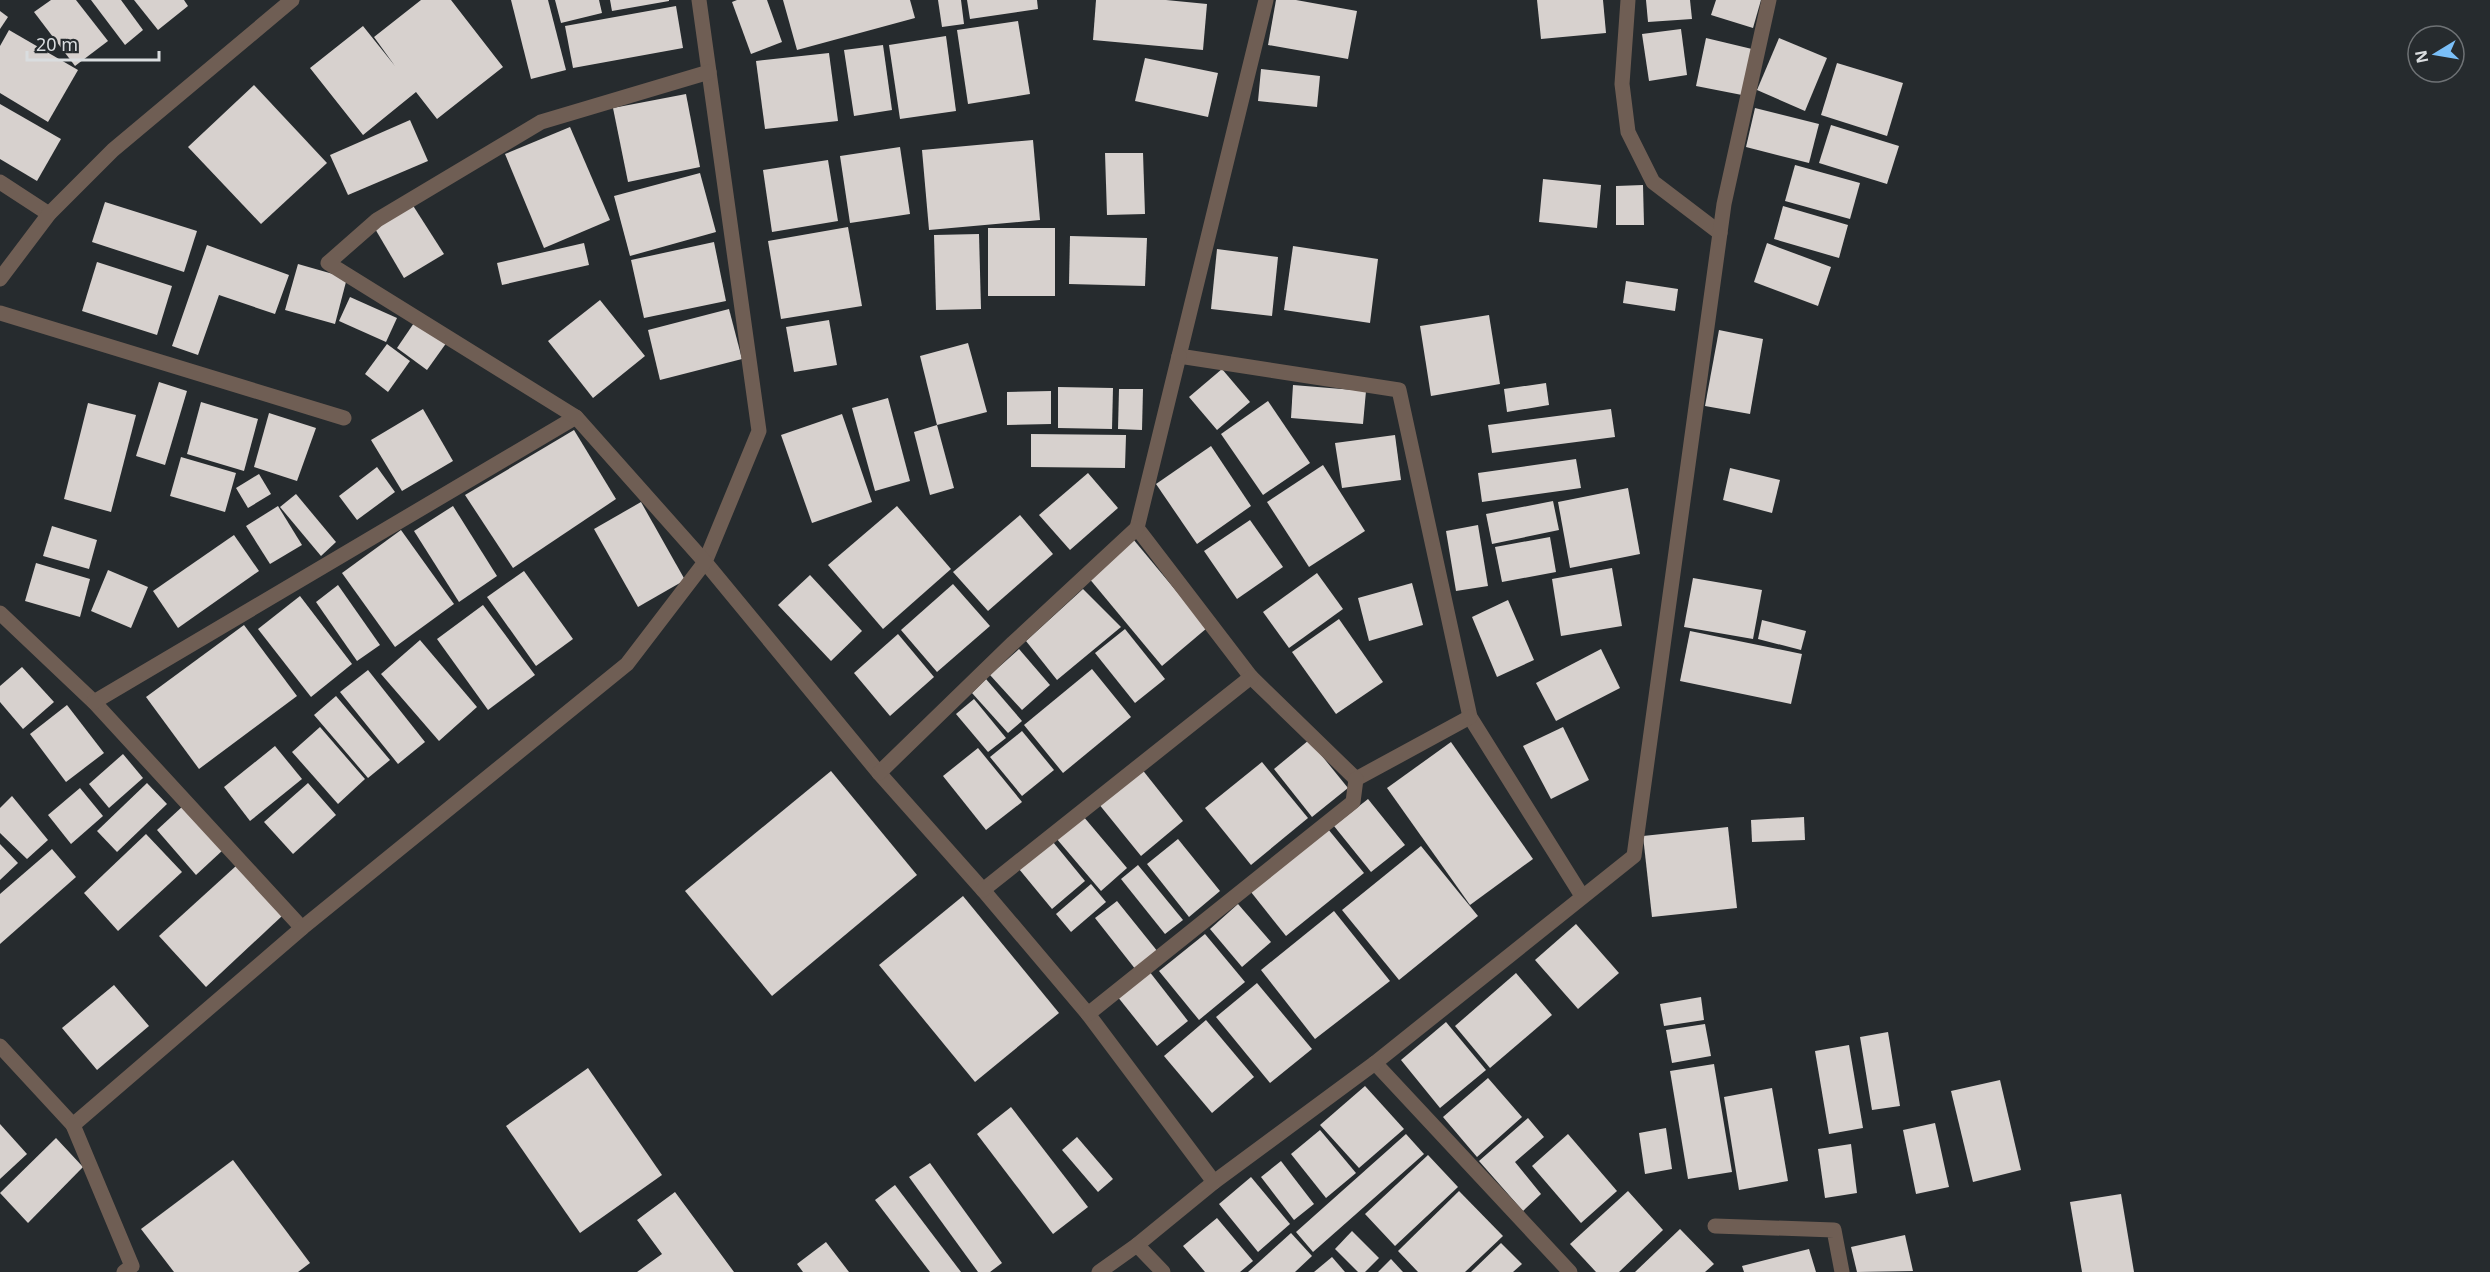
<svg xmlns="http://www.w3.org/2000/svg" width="2490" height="1272" viewBox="0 0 2490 1272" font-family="'Noto Sans',sans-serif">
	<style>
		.building { fill: #d7d1ce }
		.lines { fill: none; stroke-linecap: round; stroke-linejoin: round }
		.minor { stroke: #6f5e54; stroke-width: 15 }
	</style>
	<rect width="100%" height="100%" fill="#262b2e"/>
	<!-- building -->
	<g class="building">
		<polygon points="51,0 76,0 108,41 75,66 34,12"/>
		<polygon points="91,0 121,0 143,30 125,45"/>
		<polygon points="134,0 184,0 188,6 158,30"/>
		<polygon points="421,0 451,0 503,67 437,119 416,92 363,135 310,68 363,26 395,66 374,37"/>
		<polygon points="511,0 548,0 566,70 531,79"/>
		<polygon points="555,0 599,0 602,13 561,23"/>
		<polygon points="610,0 669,0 669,1 612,11"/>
		<polygon points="737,0 767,0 782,42 751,54 732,2"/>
		<polygon points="783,0 910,0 915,18 797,50"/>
		<polygon points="938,0 961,0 964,24 942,27"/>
		<polygon points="967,0 1037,0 1038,9 970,19"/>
		<polygon points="1096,0 1166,0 1207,4 1203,50 1093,40"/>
		<polygon points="1276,0 1296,0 1357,11 1348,59 1268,45"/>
		<polygon points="1537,0 1603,0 1606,33 1541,39"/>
		<polygon points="1646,0 1690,0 1692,19 1648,22"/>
		<polygon points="1716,0 1761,0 1753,28 1711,15"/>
		<polygon points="676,6 683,48 573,68 565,26"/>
		<polygon points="0,11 8,17 0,29"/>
		<polygon points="1018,21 1030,94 968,104 957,30"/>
		<polygon points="1681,29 1687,75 1649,81 1642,34"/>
		<polygon points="9,30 78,70 48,122 0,93 0,46"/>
		<polygon points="946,36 956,111 900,119 889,45"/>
		<polygon points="1706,38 1752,49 1742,95 1696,86"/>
		<polygon points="1779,38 1827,58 1805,111 1757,90"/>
		<polygon points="883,45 892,110 854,116 844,50"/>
		<polygon points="829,53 838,121 765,129 756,61"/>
		<polygon points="1145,58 1218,73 1208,117 1135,101"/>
		<polygon points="1837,63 1903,83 1887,136 1821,115"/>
		<polygon points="1261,69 1320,76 1317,107 1258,101"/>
		<polygon points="254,85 327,163 261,224 188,147"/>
		<polygon points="686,94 700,167 628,182 613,108"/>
		<polygon points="0,104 61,139 37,181 0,159"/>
		<polygon points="1755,108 1819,124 1809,163 1746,147"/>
		<polygon points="410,120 428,161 348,195 330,155"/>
		<polygon points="1831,125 1899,146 1887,184 1819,163"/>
		<polygon points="570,127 610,220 544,248 505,154"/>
		<polygon points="1033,140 1040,220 929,230 922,150"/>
		<polygon points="900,147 910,214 850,223 840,156"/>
		<polygon points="1105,153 1143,153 1145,214 1107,215"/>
		<polygon points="828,160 838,221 772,232 763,170"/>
		<polygon points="1795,165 1860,183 1850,219 1785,201"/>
		<polygon points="700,173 716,232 630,256 614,196"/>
		<polygon points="1543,179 1601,185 1597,228 1539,222"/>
		<polygon points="1643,185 1644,225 1616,225 1616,186"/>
		<polygon points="105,202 197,231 184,272 92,242"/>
		<polygon points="412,204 444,254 404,278 374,227"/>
		<polygon points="1783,206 1848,225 1839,258 1774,239"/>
		<polygon points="848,227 862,306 781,319 768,241"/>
		<rect x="988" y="228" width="67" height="68"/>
		<polygon points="979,234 981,309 936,310 934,235"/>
		<polygon points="1070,236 1147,238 1145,286 1069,284"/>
		<polygon points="714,242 726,301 644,318 631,260"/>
		<polygon points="584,243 589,265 502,285 497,263"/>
		<polygon points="1767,243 1831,267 1818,306 1754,282"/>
		<polygon points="207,245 289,275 275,314 219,295 198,355 172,346"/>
		<polygon points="1293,246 1378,259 1370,323 1284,310"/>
		<polygon points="1217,249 1278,257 1272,316 1211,309"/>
		<polygon points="97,262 172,286 157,335 82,311"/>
		<polygon points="298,264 347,278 335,324 285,310"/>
		<polygon points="1626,281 1678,289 1675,311 1623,303"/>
		<polygon points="350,297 397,318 386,342 339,321"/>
		<polygon points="600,300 645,356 593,398 548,341"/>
		<polygon points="729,309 742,359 660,380 648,330"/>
		<polygon points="1489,315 1500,384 1431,396 1420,326"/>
		<polygon points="416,320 447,342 427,370 397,348"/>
		<polygon points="829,320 837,365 794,372 786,327"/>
		<polygon points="1719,330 1763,339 1750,414 1705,406"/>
		<polygon points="968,343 987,412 937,425 920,356"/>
		<polygon points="387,344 410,361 388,392 365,374"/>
		<polygon points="1222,369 1250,402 1217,430 1189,397"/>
		<polygon points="159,382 187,391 165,465 136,456"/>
		<polygon points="1546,383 1549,405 1507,412 1504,389"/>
		<polygon points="1293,385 1366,391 1363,424 1291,418"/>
		<polygon points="1058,387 1113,388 1112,429 1058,428"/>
		<polygon points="1119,389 1143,389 1142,430 1118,429"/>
		<polygon points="1051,391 1051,424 1007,425 1007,392"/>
		<polygon points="888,398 910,481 875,491 852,408"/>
		<polygon points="1268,401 1310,463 1263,495 1221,434"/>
		<polygon points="201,402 258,419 244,471 187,454"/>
		<polygon points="88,403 136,415 111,512 64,499"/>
		<polygon points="423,409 453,461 402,491 371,440"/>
		<polygon points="1611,409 1615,437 1492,453 1488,425"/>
		<polygon points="269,413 316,428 297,481 254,467"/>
		<polygon points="842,414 872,502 812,523 781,435"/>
		<polygon points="937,425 954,488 930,495 914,432"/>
		<polygon points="574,430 616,499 513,568 465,495"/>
		<polygon points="1031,434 1126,435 1125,468 1031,467"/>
		<polygon points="1395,435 1401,480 1342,488 1335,443"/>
		<polygon points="1211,446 1251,506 1197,544 1156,484"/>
		<polygon points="181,457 236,473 225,512 170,496"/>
		<polygon points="1576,459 1581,488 1482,502 1478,473"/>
		<polygon points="1323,465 1365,531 1309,567 1267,502"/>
		<polygon points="377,467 395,492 357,520 339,496"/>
		<polygon points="1730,468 1780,480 1772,513 1723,500"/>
		<polygon points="1088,473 1118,508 1070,550 1039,515"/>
		<polygon points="259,474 271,494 248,508 236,488"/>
		<polygon points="1628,488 1640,554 1570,568 1558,502"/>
		<polygon points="296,494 336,542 321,556 280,507"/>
		<polygon points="1553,501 1559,530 1492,544 1486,514"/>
		<polygon points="641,502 685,580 638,607 594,529"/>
		<polygon points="278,506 302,545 270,564 246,526"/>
		<polygon points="453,506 497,576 459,602 414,531"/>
		<polygon points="897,506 951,569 883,629 828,565"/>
		<polygon points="1020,515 1053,554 988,611 953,572"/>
		<polygon points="1250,520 1283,567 1237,599 1204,551"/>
		<polygon points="1478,525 1488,586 1456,591 1446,531"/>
		<polygon points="52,526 97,540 89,569 43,556"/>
		<polygon points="401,530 454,604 395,647 342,573"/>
		<polygon points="234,535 259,571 178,628 153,591"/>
		<polygon points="1550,537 1556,572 1502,582 1495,547"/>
		<polygon points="1133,539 1207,628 1162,666 1088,577"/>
		<polygon points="36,563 90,579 80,617 25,601"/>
		<polygon points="1612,568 1622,626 1561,636 1552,579"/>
		<polygon points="108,570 148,587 131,628 91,611"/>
		<polygon points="524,571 573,639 536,666 487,597"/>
		<polygon points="1317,573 1343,609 1289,648 1263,612"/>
		<polygon points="810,575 862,631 831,661 778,605"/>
		<polygon points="1693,578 1762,590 1753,639 1684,627"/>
		<polygon points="1412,583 1423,625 1369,641 1358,598"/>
		<polygon points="953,584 990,626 937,672 901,630"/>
		<polygon points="338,585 380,645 357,661 316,602"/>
		<polygon points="1083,589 1121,627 1057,680 1026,641"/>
		<polygon points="300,596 352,664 311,697 258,629"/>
		<polygon points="1508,600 1534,660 1497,677 1472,617"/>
		<polygon points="483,605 535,675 488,710 437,639"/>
		<polygon points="1339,619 1383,682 1336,714 1292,652"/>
		<polygon points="1762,620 1806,631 1801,650 1758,639"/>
		<polygon points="244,625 297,696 199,769 146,697"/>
		<polygon points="1125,629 1165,679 1135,703 1095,653"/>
		<polygon points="1690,631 1802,654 1791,704 1680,681"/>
		<polygon points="898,634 934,677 890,716 854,673"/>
		<polygon points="420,640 477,707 439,741 381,674"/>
		<polygon points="1019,649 1050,685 1022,710 990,675"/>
		<polygon points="1601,649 1620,688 1556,721 1536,683"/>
		<polygon points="22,667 54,702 23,729 0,702 0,686"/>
		<polygon points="1092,669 1131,717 1063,773 1024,725"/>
		<polygon points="368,670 425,742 398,764 340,692"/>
		<polygon points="986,679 1022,721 1008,733 972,693"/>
		<polygon points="336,696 390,760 368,778 314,715"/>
		<polygon points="974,699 1006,738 988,752 956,714"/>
		<polygon points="67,705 104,753 66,782 30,734"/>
		<polygon points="320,727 365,779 338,804 292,752"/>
		<polygon points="1563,727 1589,780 1551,799 1523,746"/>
		<polygon points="1022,731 1054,770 1022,796 990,757"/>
		<polygon points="1309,740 1348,788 1312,817 1274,769"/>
		<polygon points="1451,742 1533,859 1470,905 1387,788"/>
		<polygon points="275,746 302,779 250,821 224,787"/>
		<polygon points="978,748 1022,802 986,830 943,776"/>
		<polygon points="123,754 143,778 109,808 89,784"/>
		<polygon points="1262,762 1308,818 1251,865 1205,808"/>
		<polygon points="1141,768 1183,821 1141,856 1098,803"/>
		<polygon points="831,771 917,875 772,996 685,891"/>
		<polygon points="147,783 167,804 117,852 97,831"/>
		<polygon points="308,783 336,815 293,854 264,822"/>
		<polygon points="80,788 103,816 71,844 48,815"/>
		<polygon points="12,796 48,840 27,859 0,833 0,808"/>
		<polygon points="1368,799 1405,845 1371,872 1334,826"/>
		<polygon points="183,806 223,850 196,875 157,830"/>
		<polygon points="1083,816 1127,868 1101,891 1056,838"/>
		<polygon points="1804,817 1805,840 1752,842 1751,820"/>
		<polygon points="1728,827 1737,908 1652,917 1643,836"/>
		<polygon points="1328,829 1364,873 1286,936 1251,892"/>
		<polygon points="146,834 182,872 118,931 84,893"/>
		<polygon points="1178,839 1220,891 1189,917 1147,864"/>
		<polygon points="1053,842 1085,881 1052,909 1019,869"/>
		<polygon points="0,844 18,863 0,880"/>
		<polygon points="1421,846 1478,916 1399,980 1342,910"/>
		<polygon points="52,849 76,877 0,944 0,894"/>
		<polygon points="1138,865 1183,920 1165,934 1121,879"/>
		<polygon points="236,866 282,916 206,987 159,936"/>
		<polygon points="1091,884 1106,902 1071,932 1056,914"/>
		<polygon points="963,896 1059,1013 975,1082 879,965"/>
		<polygon points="1117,901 1158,952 1136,970 1095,918"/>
		<polygon points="1238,904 1271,942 1242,967 1210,929"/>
		<polygon points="1334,911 1390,981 1315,1039 1261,970"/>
		<polygon points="1576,924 1619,973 1578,1009 1535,960"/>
		<polygon points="1205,934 1245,982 1199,1020 1159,971"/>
		<polygon points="1149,971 1188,1021 1157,1046 1117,996"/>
		<polygon points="1516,973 1552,1015 1490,1068 1455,1026"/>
		<polygon points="1257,983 1312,1049 1270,1083 1216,1017"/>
		<polygon points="114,985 149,1026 97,1070 62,1028"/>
		<polygon points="1701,997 1704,1020 1664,1026 1660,1004"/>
		<polygon points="1206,1020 1254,1077 1212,1113 1164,1056"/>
		<polygon points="1446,1022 1486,1070 1440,1108 1401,1060"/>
		<polygon points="1705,1024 1711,1056 1672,1063 1666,1030"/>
		<polygon points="1888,1032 1900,1106 1872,1110 1860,1037"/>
		<polygon points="1849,1045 1863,1128 1829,1134 1815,1051"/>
		<polygon points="1714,1064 1732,1172 1688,1179 1670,1071"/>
		<polygon points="588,1068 662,1175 580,1233 506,1126"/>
		<polygon points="1488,1078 1522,1117 1477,1157 1443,1117"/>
		<polygon points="2000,1080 2021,1170 1973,1182 1951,1091"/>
		<polygon points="1365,1086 1404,1129 1359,1168 1320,1125"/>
		<polygon points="1772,1088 1788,1181 1739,1190 1724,1097"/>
		<polygon points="1011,1107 1088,1207 1053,1234 977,1134"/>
		<polygon points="1528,1118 1544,1137 1515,1162 1541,1194 1523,1211 1479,1161"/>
		<polygon points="1935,1123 1949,1187 1916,1194 1903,1130"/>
		<polygon points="0,1124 27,1154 0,1179"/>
		<polygon points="1666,1128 1672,1169 1645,1174 1639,1133"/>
		<polygon points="1320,1130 1356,1173 1326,1198 1291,1154"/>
		<polygon points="1406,1134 1424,1154 1313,1252 1296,1232"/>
		<polygon points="1568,1134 1617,1191 1581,1223 1532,1166"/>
		<polygon points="1077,1137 1113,1179 1098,1192 1062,1150"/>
		<polygon points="56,1138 83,1167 28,1223 0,1193"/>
		<polygon points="1851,1144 1857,1193 1825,1198 1818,1149"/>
		<polygon points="1428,1155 1458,1187 1395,1246 1365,1214"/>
		<polygon points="233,1160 310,1263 298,1272 174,1272 141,1229"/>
		<polygon points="1281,1161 1314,1204 1294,1220 1261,1177"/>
		<polygon points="930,1163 1002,1263 990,1272 978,1272 909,1177"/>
		<polygon points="1251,1177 1290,1224 1258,1252 1219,1204"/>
		<polygon points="895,1185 961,1272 930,1272 875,1200"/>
		<polygon points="1459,1191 1503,1236 1465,1272 1418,1272 1398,1251"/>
		<polygon points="1628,1191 1663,1230 1619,1272 1596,1272 1570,1244"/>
		<polygon points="675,1192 734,1272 637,1272 662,1254 637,1220"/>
		<polygon points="2121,1194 2134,1272 2082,1272 2070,1202"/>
		<polygon points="1217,1218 1253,1261 1240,1272 1205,1272 1183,1246"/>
		<polygon points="1680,1229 1714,1264 1705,1272 1635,1272"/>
		<polygon points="1352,1231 1379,1258 1365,1272 1358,1272 1335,1249"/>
		<polygon points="1291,1233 1312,1256 1295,1272 1248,1272"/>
		<polygon points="1905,1235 1913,1271 1857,1272 1851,1247"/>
		<polygon points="826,1242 849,1272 803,1272 797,1264"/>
		<polygon points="1501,1243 1522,1264 1513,1272 1471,1272"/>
		<polygon points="1809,1249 1816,1272 1744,1272 1742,1266"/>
		<polygon points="1332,1257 1345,1272 1314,1272"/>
		<polygon points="1391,1259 1403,1272 1378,1272"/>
	</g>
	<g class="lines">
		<!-- minor -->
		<g class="minor">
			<polyline points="699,0 759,431 705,562 879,773 983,890 1088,1014 1214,1182"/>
			<polyline points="1266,0 1179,356 1399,390 1470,717 1582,896"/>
			<polyline points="1628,0 1622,84 1628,132 1653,182 1720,233"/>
			<polyline points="0,182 49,214"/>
			<polyline points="0,279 49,214 113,150 292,0"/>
			<polyline points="0,313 344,418"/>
			<polyline points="1179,356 1137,528 1251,677 1356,779 1470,717"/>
			<polyline points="0,613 94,702 302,928"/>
			<polyline points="94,702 576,417"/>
			<polyline points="879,773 1013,643 1137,528"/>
			<polyline points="983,890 1251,677"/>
			<polyline points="1088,1014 1353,802 1356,779"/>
			<polyline points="0,1046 73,1125 302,928 627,664 705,562 576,417 328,263 377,220 541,122 709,72"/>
			<polyline points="1375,1063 1570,1272"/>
			<polyline points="73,1125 132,1266 124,1272"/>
			<polyline points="1715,1226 1834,1230 1842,1272"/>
			<polyline points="1137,1245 1214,1182 1375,1063 1634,856 1724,204 1769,0"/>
			<polyline points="1099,1272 1137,1245 1163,1272"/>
		</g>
	</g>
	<!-- north arrow -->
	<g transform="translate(2436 54) rotate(259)"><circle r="28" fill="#262b2e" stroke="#6e7275" stroke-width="1.5"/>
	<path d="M0-4.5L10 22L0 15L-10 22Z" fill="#7abff8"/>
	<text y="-9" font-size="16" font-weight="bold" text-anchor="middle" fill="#dadddf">N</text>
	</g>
	<!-- scale -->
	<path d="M27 51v9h132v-9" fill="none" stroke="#dadddf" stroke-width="3"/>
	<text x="36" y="51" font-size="18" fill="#dadddf" stroke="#262b2e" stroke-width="4.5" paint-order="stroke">20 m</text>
</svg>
